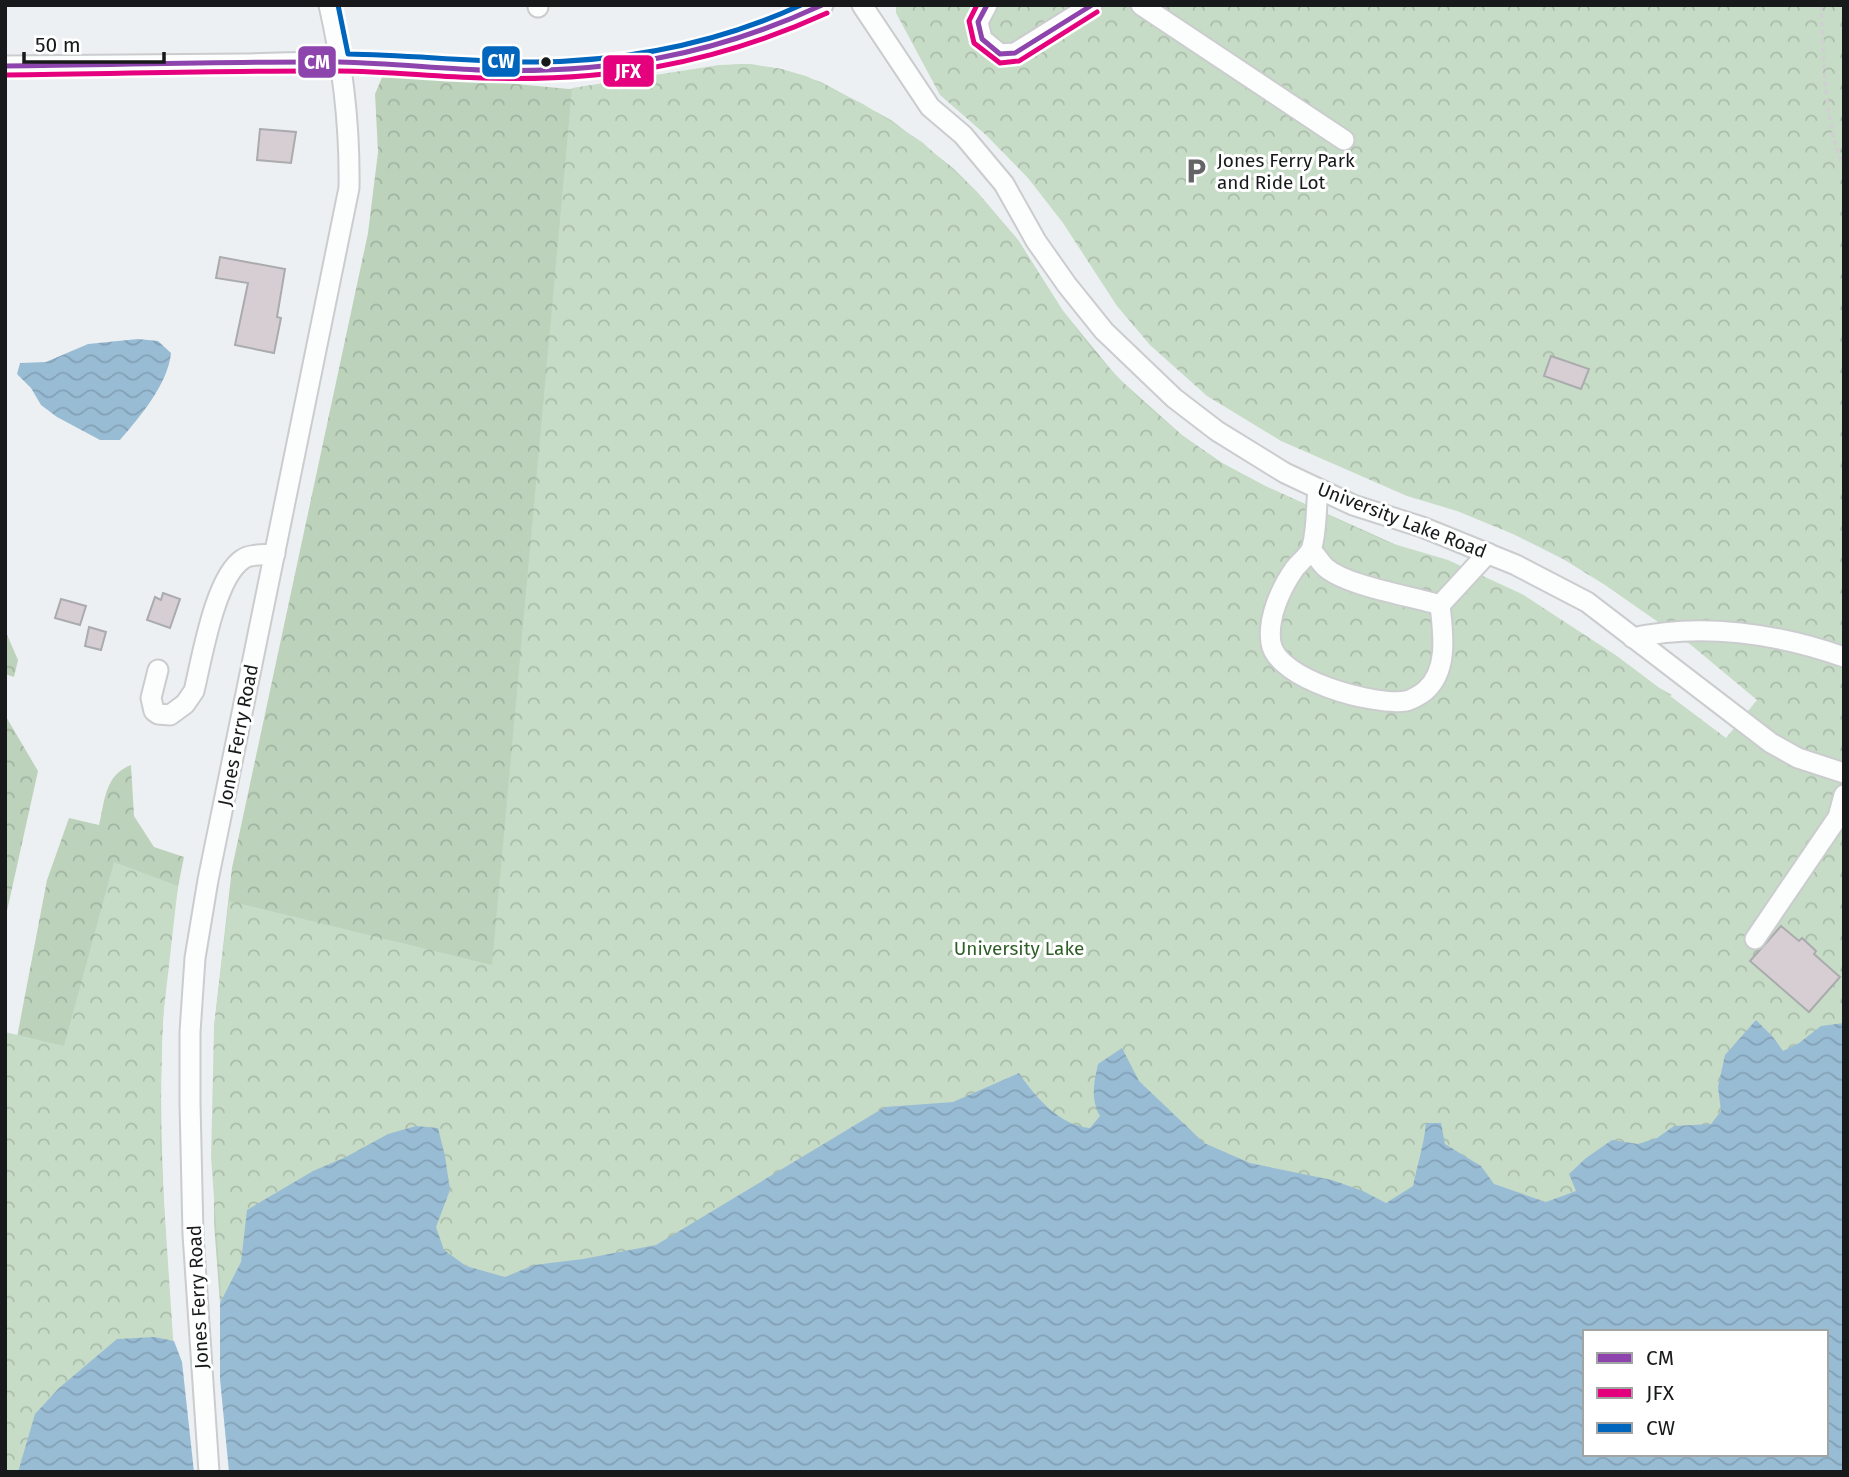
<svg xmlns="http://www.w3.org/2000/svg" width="1849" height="1477" viewBox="0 0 1849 1477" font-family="'Fira Sans',sans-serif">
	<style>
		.forest { fill: url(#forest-crowns) }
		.park { fill: url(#park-crowns); fill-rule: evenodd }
		.water { fill: url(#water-waves); fill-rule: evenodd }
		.building { fill: #d7ced4; stroke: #aaabac; stroke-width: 2 }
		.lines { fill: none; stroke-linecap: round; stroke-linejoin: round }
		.minor-casing { stroke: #caccce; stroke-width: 23 }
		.path { stroke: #cfd0d0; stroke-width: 3.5; stroke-dasharray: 5 3.5; stroke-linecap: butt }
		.minor { stroke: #fcfdfd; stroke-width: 19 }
		.bus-1-casing { stroke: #fff; stroke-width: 10 }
		.bus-2-casing { stroke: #fff; stroke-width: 10 }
		.bus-3-casing { stroke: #fff; stroke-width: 10 }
		.bus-1 { stroke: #8e44ad; stroke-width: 5 }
		.bus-2 { stroke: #e5007d; stroke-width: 5 }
		.bus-3 { stroke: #0065bd; stroke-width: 5 }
		.bus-dot { fill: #17191a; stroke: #fff; stroke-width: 2.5 }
		.labels { text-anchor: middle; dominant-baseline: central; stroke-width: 6; stroke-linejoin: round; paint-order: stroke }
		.poi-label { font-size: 19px; fill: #17191a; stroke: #fff; text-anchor: start }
		.street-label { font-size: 19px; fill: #17191a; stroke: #fff }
		.park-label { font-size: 19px; fill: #2e5f27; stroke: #fff }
		.line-badge { stroke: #fff; stroke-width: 2.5 }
		.badge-label { font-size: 19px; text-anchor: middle; font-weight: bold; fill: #fff }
	</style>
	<defs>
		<pattern id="forest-crowns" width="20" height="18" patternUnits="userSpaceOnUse" patternTransform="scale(1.75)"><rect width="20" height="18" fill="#bcd2bb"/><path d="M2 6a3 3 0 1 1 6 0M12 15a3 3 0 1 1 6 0" fill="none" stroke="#a1b4a0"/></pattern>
		<pattern id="park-crowns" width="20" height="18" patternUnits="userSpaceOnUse" patternTransform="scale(1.75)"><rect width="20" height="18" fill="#c7dcc7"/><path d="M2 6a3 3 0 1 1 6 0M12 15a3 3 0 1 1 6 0" fill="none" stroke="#aabcaa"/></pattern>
		<pattern id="water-waves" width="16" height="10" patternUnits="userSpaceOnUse" patternTransform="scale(1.75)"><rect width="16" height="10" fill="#99bcd5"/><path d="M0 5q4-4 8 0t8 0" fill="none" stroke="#83a1b6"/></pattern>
	</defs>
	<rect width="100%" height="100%" fill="#edf0f3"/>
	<!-- forest -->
	<g class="forest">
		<polygon points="744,64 781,69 821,82 891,120 953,168 977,192 1018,240 1063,311 1117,377 1183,436 1222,463 1265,486 1401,547 1672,695 241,1262 220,1303 214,1223 214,1027 232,868 368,233 378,152 375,94 383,75 433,76 569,89 690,72 714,66"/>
		<polygon points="5,630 18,660 14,677 5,674"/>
		<polygon points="5,715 38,771 5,920"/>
		<path d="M131,765L134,816L154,847L184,857C150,1016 161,1171 172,1332L5,1472V1100L47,880L69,818L99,825C105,799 105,775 131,765Z"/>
	</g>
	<!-- park -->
	<g class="park">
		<path d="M896,5H1844V1472H234L211,1157L214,1027L229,901L492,965L572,88L719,65L751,64L781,69L806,76L863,104L922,142L977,192L1018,240L1063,311L1094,352L1139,399L1183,436L1222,463L1265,486L1387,542L1448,560L1522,594L1617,656L1726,738L1757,700L1691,645L1605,585L1563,559L1513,534L1457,511L1407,496L1281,441L1207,396L1150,345L1117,306L1063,223L1028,178L986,135L940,95L896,13ZM1585,1332H1826V1454H1585Z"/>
		<polygon points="114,862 178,886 162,1027 160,1143 182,1472 5,1472 5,1032 64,1046"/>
	</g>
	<!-- water -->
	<g class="water">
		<path d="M138,339L158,341L171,353C168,384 140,417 120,440H100L57,417L41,405L31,388L17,374L20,363L46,362L88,344Z"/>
		<path d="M1756,1020L1773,1037L1783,1051L1799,1043L1821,1026L1844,1023V1472H229L220,1379V1303L241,1262L247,1210L313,1171L346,1157L388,1134L416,1126L438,1128L445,1156L450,1190L436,1227L444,1250L466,1266L505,1277L534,1265L583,1259L656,1245L885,1107L953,1102L1019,1073C1036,1098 1059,1125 1090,1128L1100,1116C1090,1098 1094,1083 1098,1064L1122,1048L1139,1081L1204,1143L1250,1163L1332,1180L1363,1191L1386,1203L1413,1186C1417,1165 1424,1145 1426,1123H1441L1445,1144L1481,1166L1494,1184L1546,1202L1576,1191L1569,1174L1586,1158L1612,1140L1638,1144L1657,1138L1674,1126L1711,1124L1721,1111L1718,1087L1725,1055ZM1585,1332H1826V1454H1585Z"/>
		<polygon points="155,1337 174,1341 182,1362 194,1472 18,1472 35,1414 59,1388 117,1339"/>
	</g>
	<!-- building -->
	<g class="building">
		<polygon points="260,129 296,132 291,163 257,160"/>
		<polygon points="220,257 285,269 277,317 281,318 274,353 235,345 248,283 216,278"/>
		<polygon points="1551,356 1589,369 1581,389 1544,376"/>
		<polygon points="163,593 180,599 170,628 147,620 155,597 161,600"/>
		<polygon points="61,599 86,606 80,625 55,618"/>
		<polygon points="89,627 106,632 101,650 85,646"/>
		<polygon points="1781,926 1799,941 1802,938 1816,951 1814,954 1840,977 1809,1012 1750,961"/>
	</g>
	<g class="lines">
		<!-- minor casing -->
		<g class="minor-casing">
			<g id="minor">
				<polyline points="862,5 930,107 963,135 1004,184 1036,241 1067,285 1104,331 1174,398 1217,431 1285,473 1353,505 1422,527 1516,565 1587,602 1771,743 1798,758 1844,773"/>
				<polyline points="987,5 978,22 982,39 1000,54 1015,53 1092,5"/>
				<polyline points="1141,5 1344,140"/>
				<polyline points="538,7 538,5"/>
				<path d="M5,66C85,65 165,65 244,64C287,63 329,61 372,63C414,64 456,70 499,70C614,72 720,57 823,5"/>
				<path d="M1311,550C1316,555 1320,562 1325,567C1346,586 1411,596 1440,605C1443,633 1449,670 1425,691C1420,695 1411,700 1406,701C1374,706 1277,680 1271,643C1267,618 1281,588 1295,568C1300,562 1310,554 1312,547C1317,529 1316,507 1318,489"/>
				<polyline points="1440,605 1488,553"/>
				<path d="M1633,638C1701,622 1779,634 1844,657"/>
				<path d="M158,670L151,698L154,711L158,714L170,715L185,704L194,691C202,658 215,577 243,559C250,554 265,555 275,554"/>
				<polyline points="1755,939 1838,817 1844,795"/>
				<path d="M209,1472L193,1234L190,1103V1032L195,958L208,880L349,188C350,126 343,66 329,5"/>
			</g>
		</g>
		<!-- path -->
		<path class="path" d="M1821,5C1824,56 1823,122 1844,168"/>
		<!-- minor -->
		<use href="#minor" class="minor"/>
		<!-- bus-1 casing -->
		<g class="bus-1-casing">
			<g id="bus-1">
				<polyline points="987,5 978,22 982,39 1000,54 1015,53 1092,5"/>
				<path d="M5,66C117,65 228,61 339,62C387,63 435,68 482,70C605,74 710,57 822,5"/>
			</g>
		</g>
		<!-- bus-2 casing -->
		<g class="bus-2-casing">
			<g id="bus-2">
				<polyline points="977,5 969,21 974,43 1000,63 1019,61 1097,12"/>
				<path d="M5,75C116,74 228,70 339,71C387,71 434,77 482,78C606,82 713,65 827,13"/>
			</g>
		</g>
		<!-- bus-3 casing -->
		<g class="bus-3-casing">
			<path id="bus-3" d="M338,5L348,54C411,55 473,62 536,62C627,61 718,43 801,5"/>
		</g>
		<!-- bus-1 -->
		<use href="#bus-1" class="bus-1"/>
		<!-- bus-2 -->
		<use href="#bus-2" class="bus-2"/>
		<!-- bus-3 -->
		<use href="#bus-3" class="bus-3"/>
	</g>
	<!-- icons -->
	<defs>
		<g id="parking-bare" transform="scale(2.1)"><path d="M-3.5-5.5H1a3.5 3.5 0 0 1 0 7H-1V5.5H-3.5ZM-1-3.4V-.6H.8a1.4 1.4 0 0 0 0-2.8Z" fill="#626466" stroke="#fff" stroke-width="2.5" paint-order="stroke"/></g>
	</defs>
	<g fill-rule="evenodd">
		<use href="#parking-bare" x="1196" y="171"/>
	</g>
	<!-- markers -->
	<circle class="bus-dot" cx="546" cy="62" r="6"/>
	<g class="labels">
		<!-- poi labels -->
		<g class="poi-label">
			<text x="1217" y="160">Jones Ferry Park<tspan x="1217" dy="22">and Ride Lot</tspan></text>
		</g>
		<!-- street labels -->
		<g class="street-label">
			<text transform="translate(1402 520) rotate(21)">University Lake Road</text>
			<text transform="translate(238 735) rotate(-79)">Jones Ferry Road</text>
			<text transform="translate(198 1297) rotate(-93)">Jones Ferry Road</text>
		</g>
		<!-- park labels -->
		<g class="park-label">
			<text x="1019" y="948">University Lake</text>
		</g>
	</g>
	<g class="line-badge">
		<rect x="481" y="45" width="40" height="33" rx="7" fill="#0065bd"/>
		<rect x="297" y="45" width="40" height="34" rx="7" fill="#8e44ad"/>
		<rect x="602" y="54" width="53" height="34" rx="7" fill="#e5007d"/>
	</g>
	<g class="badge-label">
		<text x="501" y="68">CW</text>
		<text x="317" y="69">CM</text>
		<text x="628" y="78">JFX</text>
	</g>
	<!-- border -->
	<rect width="1849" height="1477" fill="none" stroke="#17191a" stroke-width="14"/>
	<!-- legend -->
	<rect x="1583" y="1330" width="245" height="126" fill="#ffffff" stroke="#a2a3a3" stroke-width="2"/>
	<rect x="1597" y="1353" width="35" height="10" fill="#8e44ad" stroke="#a2a3a3" stroke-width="2"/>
	<text x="1646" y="1365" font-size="21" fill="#17191a">CM</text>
	<rect x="1597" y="1388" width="35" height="10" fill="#e5007d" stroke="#a2a3a3" stroke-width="2"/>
	<text x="1646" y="1400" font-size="21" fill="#17191a">JFX</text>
	<rect x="1597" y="1423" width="35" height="10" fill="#0065bd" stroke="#a2a3a3" stroke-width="2"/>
	<text x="1646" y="1435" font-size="21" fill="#17191a">CW</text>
	<!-- scale -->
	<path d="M24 52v10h140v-10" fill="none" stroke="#17191a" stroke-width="3.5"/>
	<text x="35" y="52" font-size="21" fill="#17191a" stroke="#ffffff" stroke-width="5" paint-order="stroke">50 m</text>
</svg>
